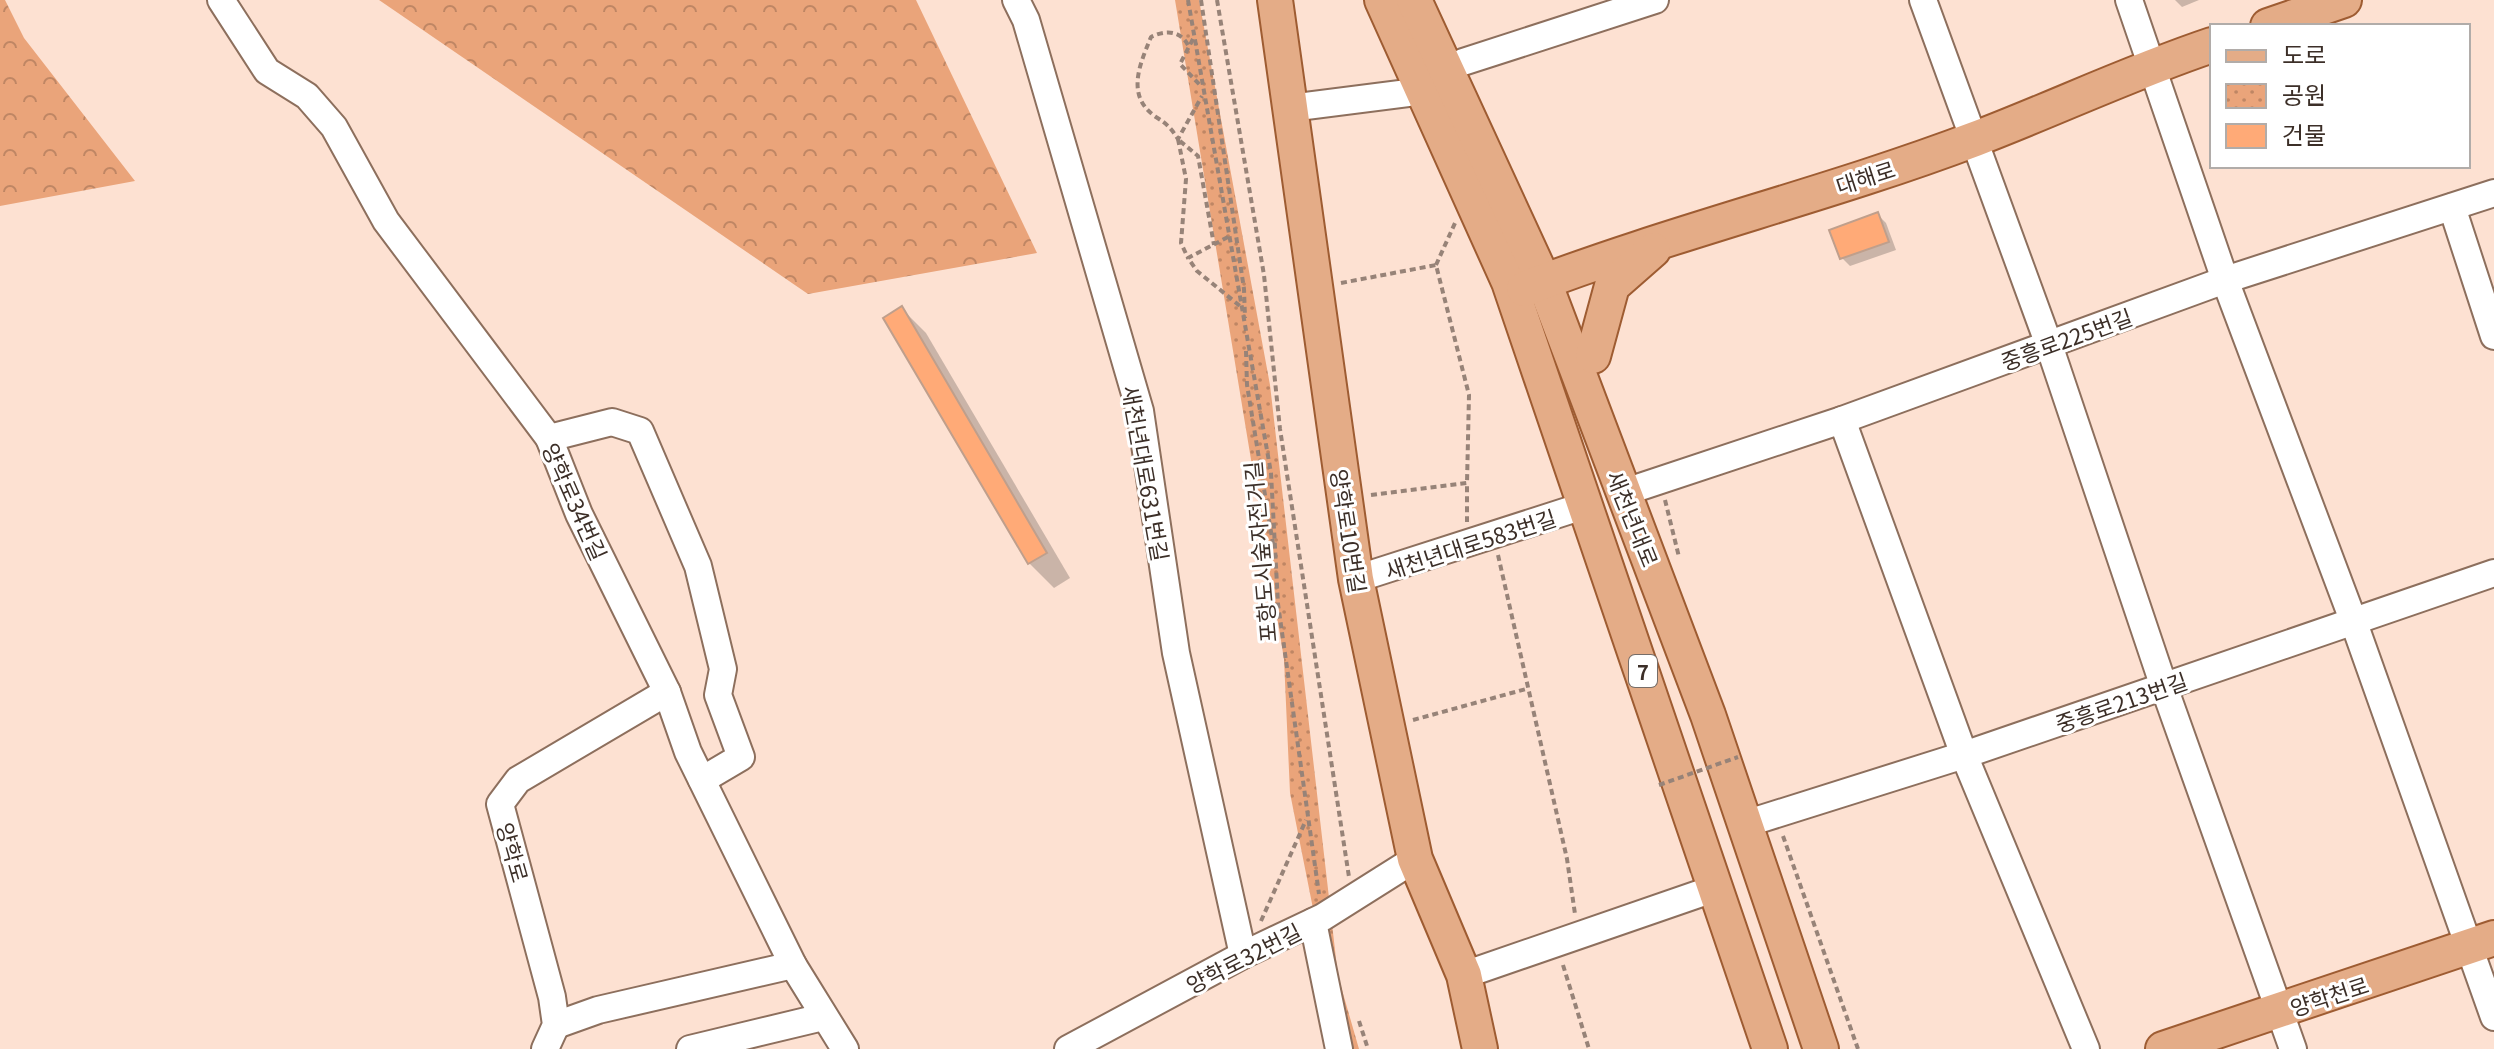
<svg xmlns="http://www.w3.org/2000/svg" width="2494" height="1049" viewBox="0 0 2494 1049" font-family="Georgia,'Noto Sans KR',serif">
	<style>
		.forest { fill: url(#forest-crowns) }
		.park { fill: url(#park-dots) }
		.shadow { fill: #0003 }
		.building { fill: #fa7; stroke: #bf9f8c; stroke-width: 2 }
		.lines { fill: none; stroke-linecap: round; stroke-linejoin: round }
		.minor-casing { stroke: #8d6f5d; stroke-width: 30 }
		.major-casing { stroke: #9e5c32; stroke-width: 38 }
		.path { stroke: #978378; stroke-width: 4; stroke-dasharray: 6 4; stroke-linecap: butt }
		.minor { stroke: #fff; stroke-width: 26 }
		.major { stroke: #e4ac87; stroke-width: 34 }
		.path-bridge { stroke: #978378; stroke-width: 4; stroke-dasharray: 6 4; stroke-linecap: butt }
		.labels { text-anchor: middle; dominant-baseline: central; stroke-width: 6; stroke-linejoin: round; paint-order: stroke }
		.shield { fill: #fff; stroke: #766d68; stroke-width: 2 }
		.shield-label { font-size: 20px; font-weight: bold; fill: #3c2f28 }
		.street-label { font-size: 22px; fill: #3c2f28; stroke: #fff }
	</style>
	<defs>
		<pattern id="forest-crowns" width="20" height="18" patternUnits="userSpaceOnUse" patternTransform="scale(2)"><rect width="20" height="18" fill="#eaa47a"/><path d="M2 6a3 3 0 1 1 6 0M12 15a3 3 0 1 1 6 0" fill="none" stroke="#bf8664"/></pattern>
		<pattern id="park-dots" width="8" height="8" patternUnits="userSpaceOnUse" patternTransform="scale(2)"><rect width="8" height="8" fill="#eaa47a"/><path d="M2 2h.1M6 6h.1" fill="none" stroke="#bf8664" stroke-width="1.8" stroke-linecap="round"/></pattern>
	</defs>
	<rect width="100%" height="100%" fill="#fde1d2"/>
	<!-- forest -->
	<g class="forest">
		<polygon points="0,0 5,0 24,38 135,181 0,206"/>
		<polygon points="379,0 916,0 1037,253 808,294"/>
	</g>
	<!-- park -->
	<polygon class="park" points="1175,0 1199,0 1270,385 1338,976 1359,1049 1341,1049 1290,793 1284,659"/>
	<!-- shadow -->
	<g class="shadow">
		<polygon points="2175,0 2199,0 2182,7"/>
		<polygon points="1877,214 1886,223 1896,250 1850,266 1842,258"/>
		<polygon points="902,309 926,333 1070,578 1054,588 1029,563"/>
	</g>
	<!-- building -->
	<g class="building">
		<polygon points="1878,212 1889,242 1840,259 1829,230"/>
		<polygon points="902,306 1047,553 1028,564 883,318"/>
	</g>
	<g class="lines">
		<!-- minor casing -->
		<g class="minor-casing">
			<g id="minor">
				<polyline points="221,0 267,71 307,96 334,127 386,221 549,438 579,514 667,692 688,752 793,965 845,1049"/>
				<polyline points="1016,0 1026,20 1140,411 1176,653 1243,955"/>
				<polyline points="1923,0 2049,345 2164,687 2293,1049"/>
				<polyline points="2129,0 2225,280 2353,620 2494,1017"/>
				<polyline points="1463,62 1655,0"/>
				<polyline points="1290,108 1408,93"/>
				<polyline points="2452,207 2494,336"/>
				<polyline points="1842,420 1964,755 2086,1049"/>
				<polyline points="549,438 612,422 640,431 698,566 723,669 718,695 741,757 702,780"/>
				<polyline points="1640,487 1842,420 2225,280 2494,193"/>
				<polyline points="1356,579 1583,506"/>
				<polyline points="1745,824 1964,755 2494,573"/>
				<polyline points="1313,922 1339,1049"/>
				<polyline points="1464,975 1716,888"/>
				<polyline points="556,1025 598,1010 793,965"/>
				<polyline points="545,1049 556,1025 552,997 500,804 518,780 667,692"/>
				<polyline points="690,1049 823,1017"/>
				<polyline points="1068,1049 1243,955 1323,917 1415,859"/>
			</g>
		</g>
		<!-- major casing -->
		<g class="major-casing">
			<g id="major">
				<polyline points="1275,0 1356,579 1415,859 1464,975 1480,1049"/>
				<polyline points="1382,0 1509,282 1770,1049"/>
				<polyline points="1414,0 1544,282 1708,715 1821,1049"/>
				<polyline points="2268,26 2344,0"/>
				<path d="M1524,289C1672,232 1827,195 1975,139C2054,109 2131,72 2212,45"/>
				<polyline points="1593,356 1612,286 1653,250"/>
				<polyline points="2163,1049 2494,938"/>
			</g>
		</g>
		<!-- path -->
		<g class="path">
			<polyline points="1188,0 1271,473 1278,604 1319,894"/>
			<polyline points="1201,0 1244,289 1245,318"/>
			<polyline points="1217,0 1264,275 1280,429 1349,877"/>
			<polyline points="1193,39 1180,64 1200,85"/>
			<path d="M1188,45C1180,30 1165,30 1151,37C1140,64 1125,96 1156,117C1167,124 1171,128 1178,139L1202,96"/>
			<polyline points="1178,139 1186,179 1181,243 1188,258"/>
			<polyline points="1180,141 1198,156 1214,245"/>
			<polyline points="1228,237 1188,258 1197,271 1240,306"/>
			<polyline points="1436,265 1455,223"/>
			<polyline points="1341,283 1436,265 1469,395 1467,483"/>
			<polyline points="1246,351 1247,385 1273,544"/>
			<polyline points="1371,495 1467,483 1467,522"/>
			<polyline points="1665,500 1679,557"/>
			<polyline points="1498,555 1567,859 1575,914"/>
			<polyline points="1413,720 1526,689"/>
			<polyline points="1783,836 1858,1049"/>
			<polyline points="1261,921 1306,820"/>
			<polyline points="1563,965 1589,1049"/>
			<polyline points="1359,1021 1368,1049"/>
		</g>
		<!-- minor -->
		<use href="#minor" class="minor"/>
		<!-- major -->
		<use href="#major" class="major"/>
		<!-- path-bridge -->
		<polyline class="path-bridge" points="1659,785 1738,757"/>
	</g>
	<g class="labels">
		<!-- shield labels -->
		<rect class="shield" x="1629" y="655" width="28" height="32" rx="6"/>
		<g class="shield-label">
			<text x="1643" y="671">7</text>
		</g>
		<!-- street labels -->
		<g class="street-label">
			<text transform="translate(1865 176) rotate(-18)">대해로</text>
			<text transform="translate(2066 338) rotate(-20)">중흥로225번길</text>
			<text transform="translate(1147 473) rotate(80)">새천년대로631번길</text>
			<text transform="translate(576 501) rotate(66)">양학로34번길</text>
			<text transform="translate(1634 518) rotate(68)">새천년대로</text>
			<text transform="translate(1350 531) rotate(81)">양학로10번길</text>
			<text transform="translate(1470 543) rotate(-18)">새천년대로583번길</text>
			<text transform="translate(1259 552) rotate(-95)">포항도시숲자전거길</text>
			<text transform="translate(2121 701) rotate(-19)">중흥로213번길</text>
			<text transform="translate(514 852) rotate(74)">양학로</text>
			<text transform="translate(1243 957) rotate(-27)">양학로32번길</text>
			<text transform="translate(2329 995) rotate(-18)">양학천로</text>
		</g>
	</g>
	<!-- legend -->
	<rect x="2210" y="24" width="260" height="144" fill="#ffffff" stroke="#b1aca9" stroke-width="2"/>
	<rect x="2226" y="50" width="40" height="12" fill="#e4ac87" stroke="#b1aca9" stroke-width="2"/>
	<text x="2282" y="64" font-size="24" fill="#3c2f28">도로</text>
	<rect x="2226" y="84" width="40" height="24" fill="url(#park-dots)" stroke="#b1aca9" stroke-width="2"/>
	<text x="2282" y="104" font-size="24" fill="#3c2f28">공원</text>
	<rect x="2226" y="124" width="40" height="24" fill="#ffaa77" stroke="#b1aca9" stroke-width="2"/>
	<text x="2282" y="144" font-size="24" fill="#3c2f28">건물</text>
</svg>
